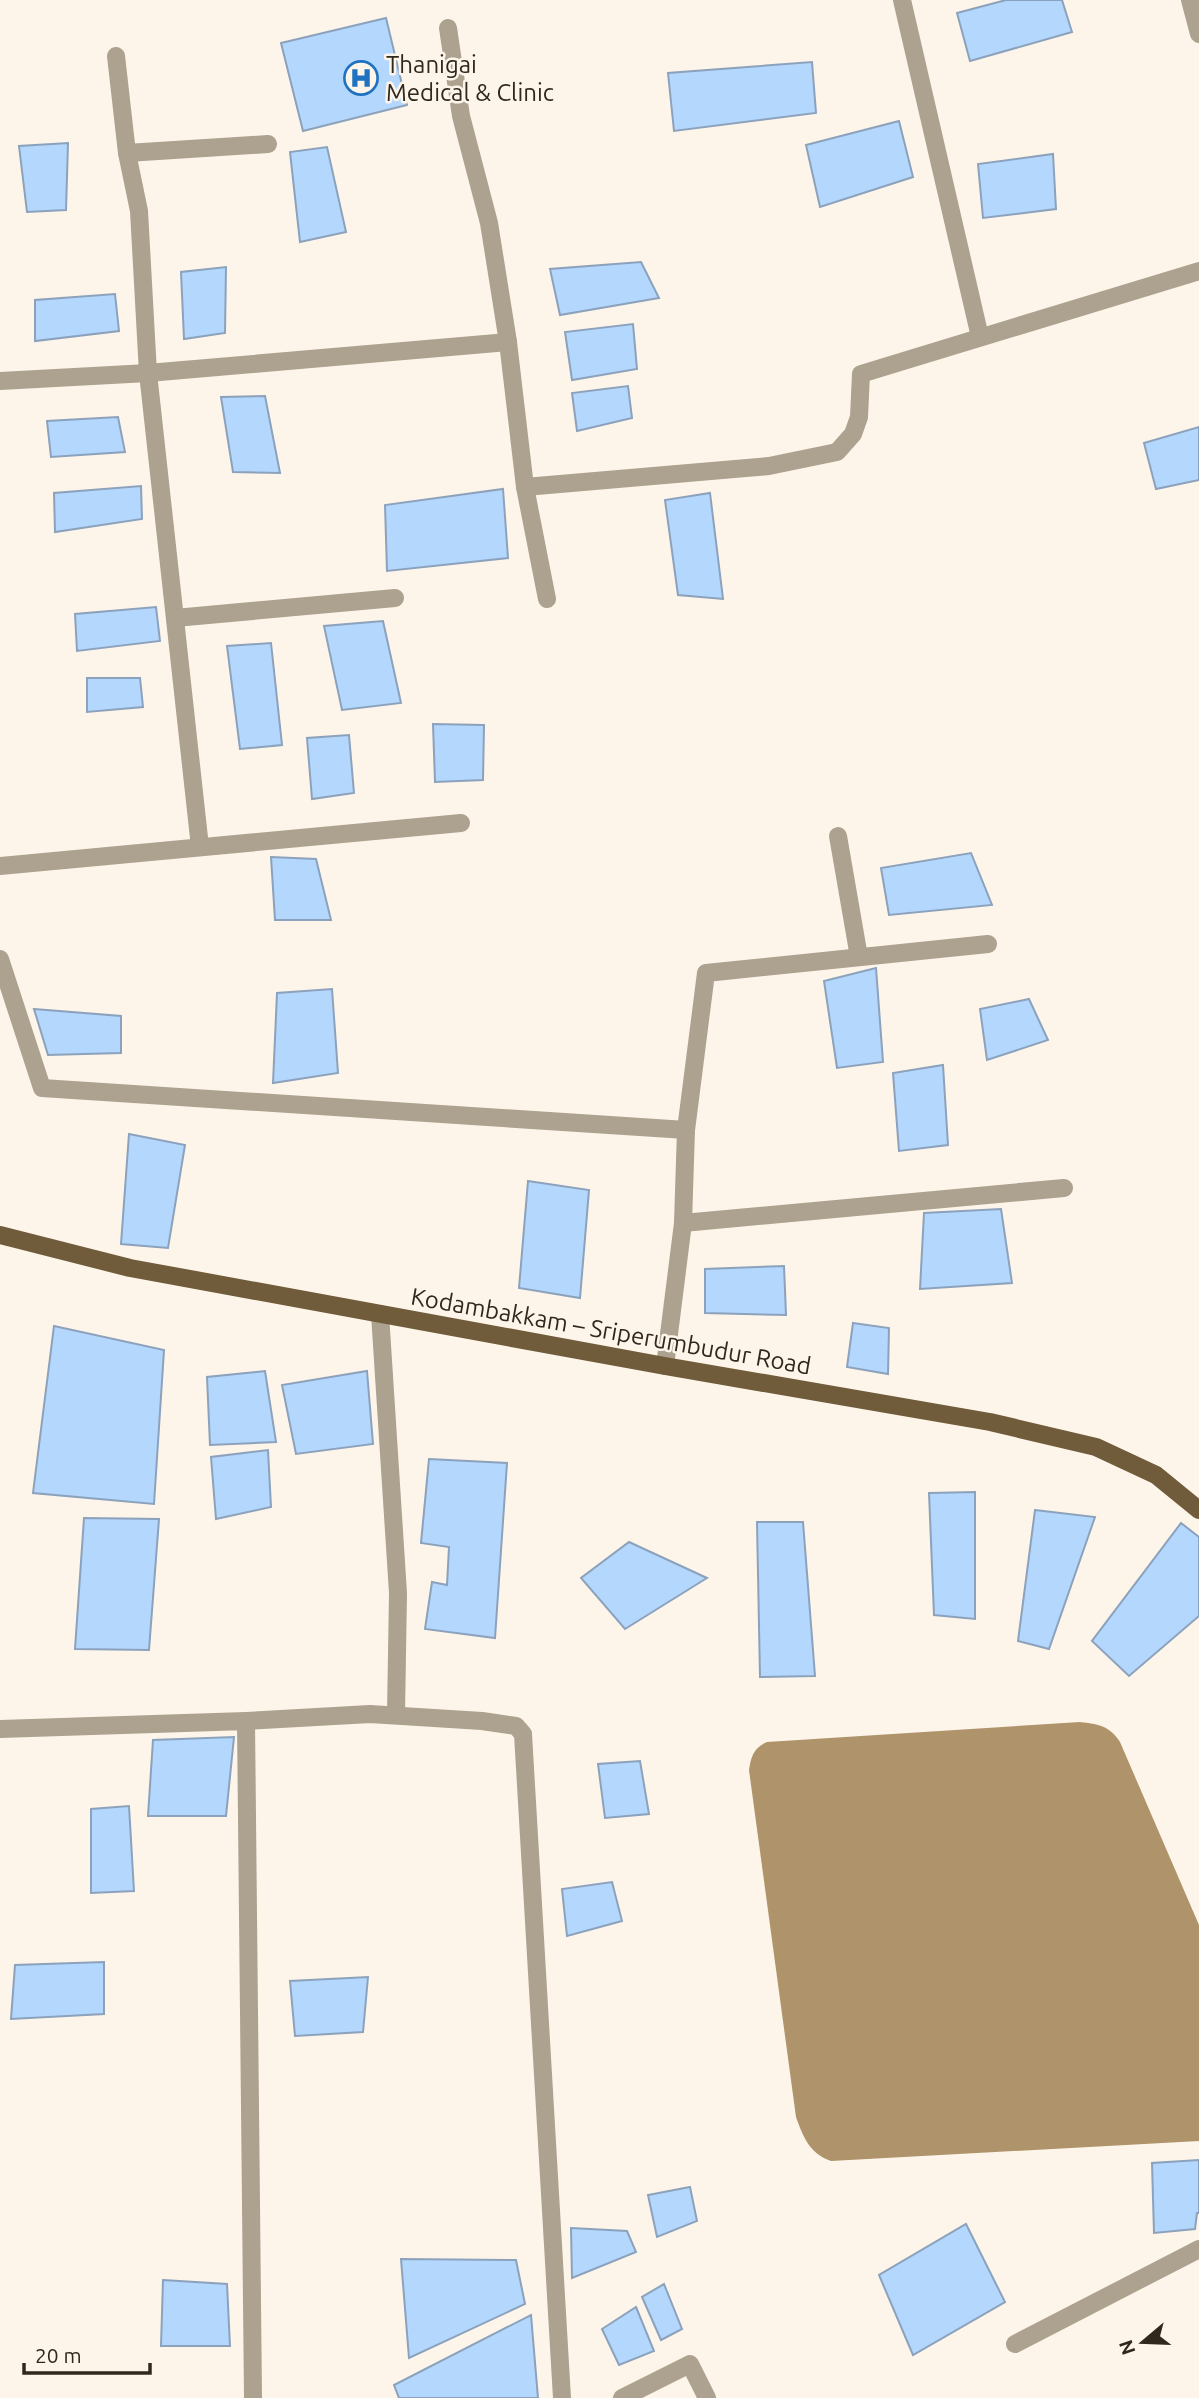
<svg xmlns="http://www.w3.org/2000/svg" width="1199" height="2398" viewBox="0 0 1199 2398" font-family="Ubuntu,sans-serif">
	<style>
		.water { fill: #af936b }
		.building { fill: #b4d7fd; stroke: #8ca2bc; stroke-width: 2 }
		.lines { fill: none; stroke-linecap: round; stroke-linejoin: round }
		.minor { stroke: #ada18f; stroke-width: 18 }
		.major { stroke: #705b3a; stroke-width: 18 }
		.labels { text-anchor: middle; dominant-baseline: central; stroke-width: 5; stroke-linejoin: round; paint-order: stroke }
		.poi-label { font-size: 24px; fill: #30281d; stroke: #fdf5e9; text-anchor: start }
		.street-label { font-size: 24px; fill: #30281d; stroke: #fdf5e9 }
	</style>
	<rect width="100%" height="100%" fill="#fdf5e9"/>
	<!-- water -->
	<path class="water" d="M1080,1722C1098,1724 1110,1726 1120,1742L1199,1925V2141L831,2161C810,2154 803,2137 796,2117L749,1770C751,1756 754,1748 767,1742Z"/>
	<!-- building -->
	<g class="building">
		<polygon points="1006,0 1062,0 1072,32 970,61 957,13"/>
		<polygon points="386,18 407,105 303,131 281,43"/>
		<polygon points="812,62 816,113 674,131 668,73"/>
		<polygon points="899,121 913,177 820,207 806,145"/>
		<polygon points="68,143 66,210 27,212 19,146"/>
		<polygon points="327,147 346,232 300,242 290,152"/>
		<polygon points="1053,154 1056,209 983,218 978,164"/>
		<polygon points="641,262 659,298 560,315 550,269"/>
		<polygon points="226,267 225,333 184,339 181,272"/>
		<polygon points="115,294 119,331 35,341 35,300"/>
		<polygon points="633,324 637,369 572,380 565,332"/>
		<polygon points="628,386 632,418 577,431 572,393"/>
		<polygon points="265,396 280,473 233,472 221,397"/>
		<polygon points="118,417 125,452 51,457 47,421"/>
		<polygon points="1199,427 1199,480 1156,489 1144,443"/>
		<polygon points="141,486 142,519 55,532 54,493"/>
		<polygon points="503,489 508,558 387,571 385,505"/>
		<polygon points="710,493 723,599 678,595 665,500"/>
		<polygon points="156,607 160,641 77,651 75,614"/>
		<polygon points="383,621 401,703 342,710 324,626"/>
		<polygon points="271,643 282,745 240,749 227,646"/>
		<polygon points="87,678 140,678 143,707 87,712"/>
		<polygon points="433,724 484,725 483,780 435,782"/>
		<polygon points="349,735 354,793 312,799 307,738"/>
		<polygon points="971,853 992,905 889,915 881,868"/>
		<polygon points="271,857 316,859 331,920 275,920"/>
		<polygon points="876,968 883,1062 837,1068 824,981"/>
		<polygon points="332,989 338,1073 273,1083 277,993"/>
		<polygon points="1029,999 1048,1040 987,1060 980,1009"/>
		<polygon points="34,1009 121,1016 121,1053 48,1055"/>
		<polygon points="943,1065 948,1145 899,1151 893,1073"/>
		<polygon points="129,1134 185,1145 168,1248 121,1244"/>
		<polygon points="528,1181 589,1190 580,1298 519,1288"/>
		<polygon points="1001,1209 1012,1283 920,1289 924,1213"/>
		<polygon points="784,1266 786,1315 705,1313 705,1269"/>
		<polygon points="853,1323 889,1328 888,1374 847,1367"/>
		<polygon points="54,1326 164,1350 154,1504 33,1493"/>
		<polygon points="265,1371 276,1442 210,1445 207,1377"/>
		<polygon points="367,1371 373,1444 296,1454 282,1385"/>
		<polygon points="268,1450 271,1507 216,1519 211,1457"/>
		<polygon points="429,1459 507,1463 495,1638 425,1629 432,1582 447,1585 449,1547 421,1543"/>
		<polygon points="975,1492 975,1619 934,1615 929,1493"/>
		<polygon points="1035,1510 1095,1517 1049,1649 1018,1641"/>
		<polygon points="84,1518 159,1519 149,1650 75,1649"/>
		<polygon points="757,1522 803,1522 815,1676 760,1677"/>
		<polygon points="1181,1523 1199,1537 1199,1616 1129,1676 1092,1641"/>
		<polygon points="629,1542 707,1578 625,1629 581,1578"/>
		<polygon points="234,1737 226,1816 148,1816 153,1740"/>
		<polygon points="640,1761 649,1814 605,1818 598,1764"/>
		<polygon points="129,1806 134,1891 91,1893 91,1809"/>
		<polygon points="612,1882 622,1921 567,1936 562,1889"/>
		<polygon points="104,1962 104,2014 11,2019 15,1965"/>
		<polygon points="368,1977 363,2032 295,2036 290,1981"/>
		<polygon points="1199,2160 1199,2213 1197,2213 1195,2229 1154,2233 1152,2163"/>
		<polygon points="690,2187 697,2221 657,2237 648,2195"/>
		<polygon points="966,2224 1005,2302 913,2355 879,2275"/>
		<polygon points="571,2228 627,2231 636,2252 572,2278"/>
		<polygon points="401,2259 516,2260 525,2304 409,2358"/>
		<polygon points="163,2280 227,2284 230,2346 161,2346"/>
		<polygon points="664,2284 682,2329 661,2340 642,2297"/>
		<polygon points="636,2307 654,2351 619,2365 602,2329"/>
		<polygon points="531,2315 538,2398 399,2398 394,2385"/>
	</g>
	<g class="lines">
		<!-- minor -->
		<g class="minor">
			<polyline points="902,0 980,337"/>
			<polyline points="1190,0 1199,34"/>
			<polyline points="448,28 461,116 489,223 508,342 525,487 547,599"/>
			<polyline points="116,56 127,153 139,211 148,373 200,847"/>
			<polyline points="127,153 268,144"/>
			<polyline points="0,381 148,373 508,342"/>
			<polyline points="525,487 769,466 837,452 853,434 859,417 861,374 1199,271"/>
			<polyline points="175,618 395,598"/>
			<polyline points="838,836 859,957"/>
			<polyline points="0,866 461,823"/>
			<polyline points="0,959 42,1088 686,1130"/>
			<polyline points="683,1223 1064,1188"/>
			<polyline points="380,1314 398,1593 396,1715"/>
			<polyline points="665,1366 683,1223 686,1130 706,973 988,944"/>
			<polyline points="246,1721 370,1714 482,1721 516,1726 523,1734 562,2398"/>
			<polyline points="0,1729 246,1721 253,2398"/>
			<polyline points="1015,2344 1199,2249"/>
			<polyline points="622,2398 690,2364 707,2398"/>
		</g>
		<!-- major -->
		<polyline class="major" points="0,1235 130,1268 665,1366 990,1422 1096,1447 1156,1475 1199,1510"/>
	</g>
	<!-- icons -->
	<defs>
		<g id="hospital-ring" transform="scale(1.75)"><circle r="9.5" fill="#fdf5e9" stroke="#1f72c0" stroke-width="1.5"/><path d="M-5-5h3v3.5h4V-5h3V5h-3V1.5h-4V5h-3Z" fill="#1f72c0"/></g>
	</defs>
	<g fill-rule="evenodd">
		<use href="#hospital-ring" x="361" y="78"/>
	</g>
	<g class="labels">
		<!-- poi labels -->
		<g class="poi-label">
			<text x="386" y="64">Thanigai<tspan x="386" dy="28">Medical &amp; Clinic</tspan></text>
		</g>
		<!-- street labels -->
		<g class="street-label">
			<text transform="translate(611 1331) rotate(10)">Kodambakkam – Sriperumbudur Road</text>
		</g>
	</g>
	<!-- north arrow -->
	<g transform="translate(1143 2342) rotate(251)" stroke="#fdf5e9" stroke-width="5" paint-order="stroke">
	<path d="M0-5L12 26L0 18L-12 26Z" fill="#30281d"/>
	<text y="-10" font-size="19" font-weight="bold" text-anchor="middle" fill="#30281d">N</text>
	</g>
	<!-- scale -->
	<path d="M24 2363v10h126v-10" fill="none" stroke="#30281d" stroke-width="3.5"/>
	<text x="35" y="2363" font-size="21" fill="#30281d" stroke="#fdf5e9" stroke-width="5" paint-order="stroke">20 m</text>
</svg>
